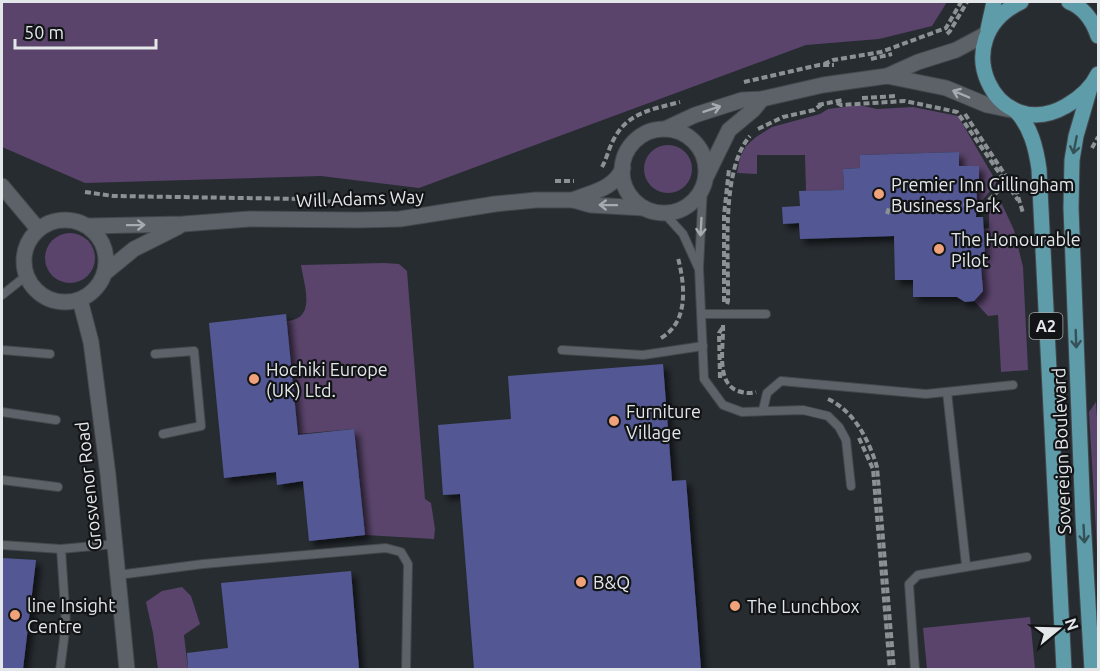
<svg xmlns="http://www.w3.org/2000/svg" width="1100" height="671" viewBox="0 0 1100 671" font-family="Ubuntu,sans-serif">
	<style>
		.green { fill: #5a446b }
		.building { fill: #525994; filter: url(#shadow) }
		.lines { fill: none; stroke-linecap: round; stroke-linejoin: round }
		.lane-casing { stroke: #43474b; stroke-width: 10 }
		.street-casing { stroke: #43474b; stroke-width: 17 }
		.primary-casing { stroke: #43474b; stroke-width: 17 }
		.path { stroke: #8c9194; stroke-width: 4; stroke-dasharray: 6 3; stroke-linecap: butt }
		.lane { stroke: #5c6268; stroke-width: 8 }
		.street { stroke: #5c6268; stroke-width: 15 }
		.primary { stroke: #5f9ca9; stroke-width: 15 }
		.oneway { stroke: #a6abb0 }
		.oneway2 { stroke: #355158 }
		.poi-dot { fill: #f0a27a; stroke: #121416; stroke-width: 2 }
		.labels { text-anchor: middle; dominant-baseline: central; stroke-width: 4.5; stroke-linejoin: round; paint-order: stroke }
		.shield { fill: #121416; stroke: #a4a8aa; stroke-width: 1.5 }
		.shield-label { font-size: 16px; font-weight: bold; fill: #e3e7ea }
		.poi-label { font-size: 18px; fill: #e3e7ea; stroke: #121416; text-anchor: start }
		.street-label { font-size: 18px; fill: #e3e7ea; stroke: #121416 }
	</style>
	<defs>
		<filter id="shadow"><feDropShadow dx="5" dy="5" stdDeviation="3" flood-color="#0009"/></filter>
	</defs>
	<rect width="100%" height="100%" fill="#272c31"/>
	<!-- green -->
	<g class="green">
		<polygon points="2,2 947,2 932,26 879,39 806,45 419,188 321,176 85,183 2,147"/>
		<polygon points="859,105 877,109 913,107 958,116 997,183 979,204 959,205 959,185 979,184 978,166 959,166 959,152 860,155 860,168 843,169 844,190 806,191 805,155 757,155 757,174 737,173 740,157 746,146 756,137 772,127 820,114 828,109"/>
		<circle cx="668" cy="169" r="24"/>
		<polygon points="1000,200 1014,230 1023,267 1028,370 1001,372 998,315 988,316 974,301 980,256 985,256 978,229 989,228 989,208"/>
		<circle cx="70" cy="258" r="25"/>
		<path d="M384,263L399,264L407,271L425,499L431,503L435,529L434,539L365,535L354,429L298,434L287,321C317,319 304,285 301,265Z"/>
		<polygon points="1096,402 1098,433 1098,566 1089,412"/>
		<polygon points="182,587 191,596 200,624 184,635 188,669 158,669 153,633 146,602 162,591"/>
		<polygon points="1030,617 1035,669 927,669 923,628"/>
	</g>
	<!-- building -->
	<g class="building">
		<polygon points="959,152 959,166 979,166 979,184 977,184 976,217 983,217 985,256 980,256 983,291 974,301 965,302 957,297 913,297 913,280 895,280 894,236 800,239 799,223 783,224 782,207 800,206 799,191 844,190 843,169 860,168 860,155"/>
		<polygon points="286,314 298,435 354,429 365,535 309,541 303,481 277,485 276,472 224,478 209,323"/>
		<polygon points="663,364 672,481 686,480 701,669 474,669 460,494 443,495 438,425 511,419 508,376"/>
		<polygon points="2,558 36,560 23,669 2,669"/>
		<polygon points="351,571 359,669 188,669 187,653 228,648 221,583"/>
	</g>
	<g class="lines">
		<!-- lane casing -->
		<g class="lane-casing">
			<g id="lane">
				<polyline points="703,186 699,268 704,379 723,405 742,412 803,410 828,416 839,427 846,440 851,486"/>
				<polyline points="664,213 683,234 698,267"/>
				<polyline points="2,295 26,276"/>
				<polyline points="702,314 766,314"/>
				<polyline points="2,350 50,354"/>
				<polyline points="562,350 643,355 703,346"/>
				<polyline points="155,354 194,351 201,426 163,434"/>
				<polyline points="947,392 966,565"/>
				<polyline points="763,410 767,393 781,381 926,394 1013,385"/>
				<polyline points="2,412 56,420"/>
				<polyline points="2,480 58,487"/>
				<polyline points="2,545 61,549"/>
				<polyline points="118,575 203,564 374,549 386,548 401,552 408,564 406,670"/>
				<polyline points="60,670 66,623 61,549 115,544"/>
				<polyline points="915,670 909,584 918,575 1027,557"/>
			</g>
		</g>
		<!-- street casing -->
		<g class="street-casing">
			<g id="street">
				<polyline points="887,76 946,88 987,105 1016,111"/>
				<polyline points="665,129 695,115 742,100 762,99 823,85 887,76 918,62 956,50 986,34"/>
				<circle cx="664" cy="171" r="42"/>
				<polyline points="707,175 729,130 753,110 762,99"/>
				<polyline points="2,186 38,229"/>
				<path d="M573,200C592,192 614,189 623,168"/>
				<circle cx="65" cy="261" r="41"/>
				<polyline points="89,226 183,224 249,219 358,220 400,219 495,204 536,200 573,200 591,205 644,208"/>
				<polyline points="106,272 134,249 178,227"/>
				<polyline points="80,300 91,342 108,475 127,670"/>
			</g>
		</g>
		<!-- primary casing -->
		<g class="primary-casing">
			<g id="primary">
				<path d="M1021,2C944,38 996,146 1066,106C1080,98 1091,89 1098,74"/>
				<path d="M1069,2C1085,8 1093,21 1098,36"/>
				<polyline points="988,29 994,2"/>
				<polyline points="1090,88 1076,136 1072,160 1071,208 1083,519 1092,670"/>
				<path d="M1016,111C1031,127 1036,148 1039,169L1064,670"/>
			</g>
		</g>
		<!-- path -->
		<g class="path">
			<polyline points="947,34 950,31 967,2"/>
			<polyline points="871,59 892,54"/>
			<polyline points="824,64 833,60 881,52 946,28 961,2"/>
			<polyline points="744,82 819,65 834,65"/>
			<polyline points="862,98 897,96"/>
			<polyline points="837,103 841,105 905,101 957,112 1018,200"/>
			<polyline points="818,105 843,100"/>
			<polyline points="965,114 1017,193 1023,213"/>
			<polyline points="758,129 783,117 814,110 821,105"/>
			<polyline points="1092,148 1098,137"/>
			<path d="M602,167C607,158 609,147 615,137C629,112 654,109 680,102"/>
			<polyline points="555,181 574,181"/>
			<polyline points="85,192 113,196 305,199 337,202"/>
			<polyline points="887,214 889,208 896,206 985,204 1005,184"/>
			<polyline points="724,302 724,215 729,169"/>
			<path d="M727,304L728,301C729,257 720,170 750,136"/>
			<path d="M723,325C724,345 715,383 738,391C744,393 750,394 756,392"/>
			<path d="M661,338C689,322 685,285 678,258"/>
			<polyline points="720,378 719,333 723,327"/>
			<path d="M828,399C854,411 869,440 877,467L894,670"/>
			<polyline points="859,438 873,469 890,670"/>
		</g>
		<!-- lane -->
		<use href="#lane" class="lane"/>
		<!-- street -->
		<use href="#street" class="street"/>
		<!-- primary -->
		<use href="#primary" class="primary"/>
	</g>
	<!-- one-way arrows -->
	<defs><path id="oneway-shaft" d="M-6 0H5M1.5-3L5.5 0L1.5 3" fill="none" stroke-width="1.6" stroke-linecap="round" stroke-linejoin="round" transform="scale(1.5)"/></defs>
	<g class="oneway">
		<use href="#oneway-shaft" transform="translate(961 94) rotate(-157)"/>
		<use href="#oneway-shaft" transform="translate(712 109) rotate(-18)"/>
		<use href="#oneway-shaft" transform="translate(608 205) rotate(-179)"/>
		<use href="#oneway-shaft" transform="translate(136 225) rotate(-1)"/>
		<use href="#oneway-shaft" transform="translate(701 227) rotate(93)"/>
	</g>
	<g class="oneway2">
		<use href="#oneway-shaft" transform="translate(1075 145) rotate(101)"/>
		<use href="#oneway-shaft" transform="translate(1076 339) rotate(88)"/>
		<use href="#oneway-shaft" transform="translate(1084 534) rotate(87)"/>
	</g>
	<!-- markers -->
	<g class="poi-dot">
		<circle cx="879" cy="194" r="6"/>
		<circle cx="939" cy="249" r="6"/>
		<circle cx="254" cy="379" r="6"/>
		<circle cx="614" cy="421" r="6"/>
		<circle cx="581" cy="582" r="6"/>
		<circle cx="735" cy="606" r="6"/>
		<circle cx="15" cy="615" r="6"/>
	</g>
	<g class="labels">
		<!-- shield labels -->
		<rect class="shield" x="1029.5" y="313" width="33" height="26" rx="4.5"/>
		<g class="shield-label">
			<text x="1046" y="326">A2</text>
		</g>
		<!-- poi labels -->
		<g class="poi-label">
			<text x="891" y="184">Premier Inn Gillingham<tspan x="891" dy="21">Business Park</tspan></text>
			<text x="951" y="239">The Honourable<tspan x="951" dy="21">Pilot</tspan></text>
			<text x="266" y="369">Hochiki Europe<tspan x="266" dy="21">(UK) Ltd.</tspan></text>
			<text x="626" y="411">Furniture<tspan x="626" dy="21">Village</tspan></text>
			<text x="593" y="582">B&amp;Q</text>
			<text x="27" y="605">line Insight<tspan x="27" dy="21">Centre</tspan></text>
			<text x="747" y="606">The Lunchbox</text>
		</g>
		<!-- street labels -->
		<g class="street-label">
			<text transform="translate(360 198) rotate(-2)">Will Adams Way</text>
			<text transform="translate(1061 451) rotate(-92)">Sovereign Boulevard</text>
			<text transform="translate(88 486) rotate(-96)">Grosvenor Road</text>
		</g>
	</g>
	<!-- border -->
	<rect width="1100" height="671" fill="none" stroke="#e3e7ea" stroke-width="6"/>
	<!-- north arrow -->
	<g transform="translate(1058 629) rotate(71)" stroke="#121416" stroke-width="4.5" paint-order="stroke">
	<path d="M0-4.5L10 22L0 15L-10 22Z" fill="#e3e7ea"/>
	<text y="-9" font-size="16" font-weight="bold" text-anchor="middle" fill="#e3e7ea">N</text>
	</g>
	<!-- scale -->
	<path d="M15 39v9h141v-9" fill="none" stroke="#e3e7ea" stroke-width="3"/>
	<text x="24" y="39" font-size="18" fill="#e3e7ea" stroke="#121416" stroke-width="4.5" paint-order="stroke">50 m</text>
</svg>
